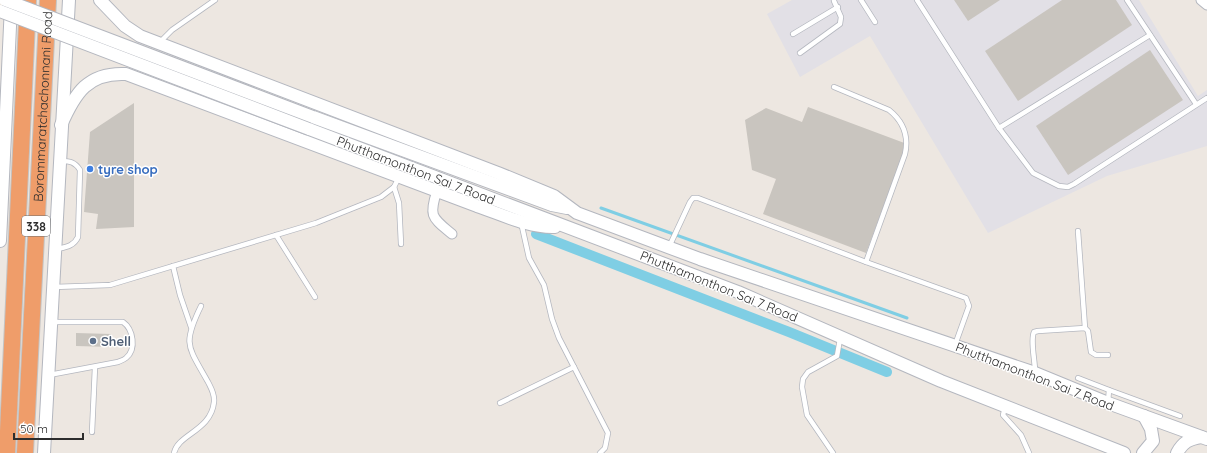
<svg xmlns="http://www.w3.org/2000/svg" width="1207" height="453" viewBox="0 0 1207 453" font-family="Quicksand,sans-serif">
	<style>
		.industrial { fill: #e2e0e6 }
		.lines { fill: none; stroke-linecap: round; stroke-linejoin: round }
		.stream { stroke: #7fcee4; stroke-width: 3 }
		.canal { stroke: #7fcee4; stroke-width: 10 }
		.building { fill: #c9c5bf }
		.lane-casing { stroke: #b4b7bf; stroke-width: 6 }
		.street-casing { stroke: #b4b7bf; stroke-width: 11 }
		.secondary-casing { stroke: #b4b7bf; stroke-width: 14 }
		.highway-casing { stroke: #c4c4c4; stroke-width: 18 }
		.lane { stroke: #fff; stroke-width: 4.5 }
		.street { stroke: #fff; stroke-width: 9 }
		.secondary { stroke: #fff; stroke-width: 12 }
		.highway { stroke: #ef9d6a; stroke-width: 16 }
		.secondary-bridge-casing { stroke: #b4b7bf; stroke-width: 14; stroke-linecap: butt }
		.secondary-bridge { stroke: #fff; stroke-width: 12 }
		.shop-dot { fill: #3f7fe0; stroke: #fff; stroke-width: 1.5 }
		.service-dot { fill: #5c6f8a; stroke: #fff; stroke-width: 1.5 }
		.labels { text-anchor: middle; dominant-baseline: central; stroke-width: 3; stroke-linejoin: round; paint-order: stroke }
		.shield { fill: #fff; stroke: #6c6c6c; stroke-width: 1 }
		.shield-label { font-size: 12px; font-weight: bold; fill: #2d2d2d }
		.street-label { font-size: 13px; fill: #2d2d2d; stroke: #fff }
		.shop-label { font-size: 13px; font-weight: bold; fill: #366cbe; stroke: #fff; text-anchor: start }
		.service-label { font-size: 13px; font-weight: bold; fill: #4e5e75; stroke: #fff; text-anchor: start }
	</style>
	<rect width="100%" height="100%" fill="#ede7e1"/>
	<!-- industrial -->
	<polygon class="industrial" points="792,0 1139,0 1198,96 1207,90 1207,146 1107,176 988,233 870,36 800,77 767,14"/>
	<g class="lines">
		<!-- stream -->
		<polyline class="stream" points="601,208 907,318"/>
		<!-- canal -->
		<polyline class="canal" points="536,234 789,332 887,372"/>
	</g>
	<!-- building -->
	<g class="building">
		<polygon points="954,0 1000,0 968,21"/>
		<polygon points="1062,0 1116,0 1132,25 1018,101 985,51"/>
		<polygon points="1150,50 1183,100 1068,175 1036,126"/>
		<polygon points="134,103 134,227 96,229 98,214 84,212 90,132"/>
		<polygon points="808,107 907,144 866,253 763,214 776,179 752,170 745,120 766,108 802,122"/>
		<polygon points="76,333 111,334 111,347 76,346"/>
	</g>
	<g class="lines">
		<!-- lane casing -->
		<g class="lane-casing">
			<g id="lane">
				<polyline points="861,0 875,22"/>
				<polyline points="917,0 999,128 1033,173 1059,186 1068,187 1074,184 1207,98"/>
				<polyline points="1127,0 1196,104"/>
				<polyline points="793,34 838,7"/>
				<polyline points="160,42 172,30 215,0"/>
				<polyline points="800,53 840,24 841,17 834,1"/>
				<path d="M834,87L889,110C904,122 909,136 905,154L866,262L966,298L969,306L955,345"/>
				<polyline points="999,128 1150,35"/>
				<polyline points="394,187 399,203 401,244"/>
				<polyline points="521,222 529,258 544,285 552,319 559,338 608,433 605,448 600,453"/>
				<polyline points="1078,231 1085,328"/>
				<polyline points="276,235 315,297"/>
				<polyline points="669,247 690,202 693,198 698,198 866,262"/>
				<path d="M57,249C66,247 74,246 78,237L80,170C75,162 70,161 61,161"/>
				<polyline points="173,266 180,295 191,327"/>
				<polyline points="54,287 110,285 316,223 381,197 394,187 399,177"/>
				<path d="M1035,371C1035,360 1030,340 1034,332L1038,331L1085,328L1088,331L1091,352L1096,355H1108"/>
				<path d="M49,375L118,362C120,361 124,360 126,358C137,349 133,329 123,322H53"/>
				<polyline points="1078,378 1109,390 1108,402"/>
				<polyline points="1109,390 1180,416"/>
				<polyline points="500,403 574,367"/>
				<polyline points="1005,407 1003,415 1021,435 1029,453"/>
				<polyline points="92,432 95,367"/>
				<path d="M174,453C178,434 211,431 214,402C215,394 211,388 208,382C188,346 182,345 201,306"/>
				<polyline points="833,453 807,415 802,387 803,379 808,372 837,356 840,339"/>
			</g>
		</g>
		<!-- street casing -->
		<g class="street-casing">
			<g id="street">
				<polyline points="1201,0 1207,5"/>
				<path d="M437,191C428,217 433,218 452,234"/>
			</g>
		</g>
		<!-- secondary casing -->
		<g class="secondary-casing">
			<g id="secondary">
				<polyline points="100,0 125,26 140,36 498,173 554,196 577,213 700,259 1035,373 1108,403 1207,439"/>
				<polyline points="313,117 552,205 567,208"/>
				<path d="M61,125C75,93 88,72 126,74L477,206C501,214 529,228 555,227"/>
				<polyline points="309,129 738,292 941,381 1124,453"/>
				<polyline points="0,241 11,5"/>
				<polyline points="44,453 69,0"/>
				<polyline points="1143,453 1153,441 1151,429 1144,416"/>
				<path d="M1177,453C1183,442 1189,439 1201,437"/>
			</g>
		</g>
		<!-- highway casing -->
		<g class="highway-casing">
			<g id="highway">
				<polyline points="7,453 28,0"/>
				<path id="s1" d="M25,453L48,0"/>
			</g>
		</g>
		<!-- lane -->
		<use href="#lane" class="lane"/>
		<!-- street -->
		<use href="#street" class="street"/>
		<!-- secondary -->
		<use href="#secondary" class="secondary"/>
		<!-- highway -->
		<use href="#highway" class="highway"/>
		<!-- secondary-bridge casing -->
		<g class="secondary-bridge-casing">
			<g id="secondary-bridge">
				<polyline points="5,0 313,117"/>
				<polyline points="0,11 309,129"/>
			</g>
		</g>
		<!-- secondary-bridge -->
		<use href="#secondary-bridge" class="secondary-bridge"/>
	</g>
	<!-- markers -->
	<circle class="shop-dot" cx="90" cy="169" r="4"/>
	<circle class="service-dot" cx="93" cy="341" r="4"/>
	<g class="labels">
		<!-- shield labels -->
		<rect class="shield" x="22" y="216" width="28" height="20" rx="3"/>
		<g class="shield-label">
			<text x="36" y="226">338</text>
		</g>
		<!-- street labels -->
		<g class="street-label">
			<text stroke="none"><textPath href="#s1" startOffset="347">Borommaratchachonnani Road</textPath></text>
			<text transform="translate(416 170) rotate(21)">Phutthamonthon Sai 7 Road</text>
			<text transform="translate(719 286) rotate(22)">Phutthamonthon Sai 7 Road</text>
			<text transform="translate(1035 376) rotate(21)">Phutthamonthon Sai 7 Road</text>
		</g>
		<!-- shop labels -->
		<g class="shop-label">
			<text x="98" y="169">tyre shop</text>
		</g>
		<!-- service labels -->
		<g class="service-label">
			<text x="101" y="341">Shell</text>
		</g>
	</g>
	<!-- scale -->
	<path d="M14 433v6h69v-6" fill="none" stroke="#2d2d2d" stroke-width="2"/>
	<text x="20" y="433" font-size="12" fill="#2d2d2d" stroke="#ffffff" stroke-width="3" paint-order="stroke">50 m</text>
</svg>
